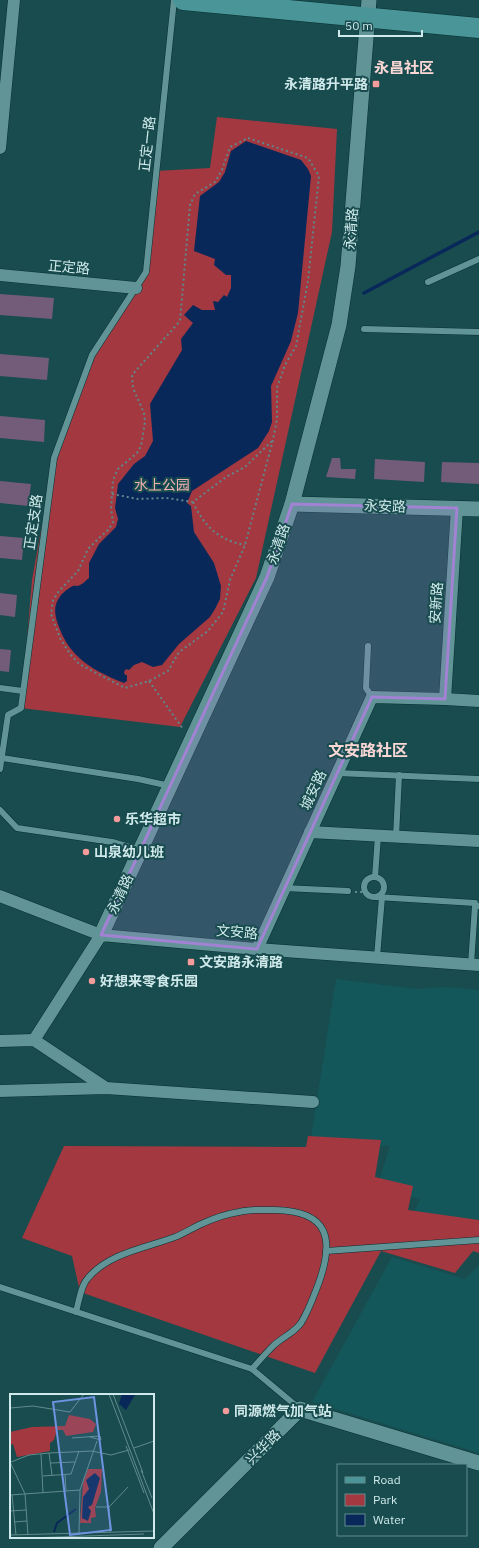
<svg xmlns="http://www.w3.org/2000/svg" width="479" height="1548" viewBox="0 0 479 1548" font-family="'IBM Plex Sans','Noto Sans SC',sans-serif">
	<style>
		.built { fill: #14575a }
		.green { fill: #a33840 }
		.water { fill: #08285a }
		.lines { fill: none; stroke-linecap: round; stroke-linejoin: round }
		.stream { stroke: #08285a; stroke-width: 3.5 }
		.building { fill: #735c79 }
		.service-casing { stroke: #073032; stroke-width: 7 }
		.minor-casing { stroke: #073032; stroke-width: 13 }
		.tertiary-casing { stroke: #073032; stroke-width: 16 }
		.primary-casing { stroke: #073032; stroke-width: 21 }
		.path { stroke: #5e888a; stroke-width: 2; stroke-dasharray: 2 3; stroke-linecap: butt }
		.service { stroke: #619496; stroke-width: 6 }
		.minor { stroke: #619496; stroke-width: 12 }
		.tertiary { stroke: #619496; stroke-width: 15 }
		.primary { stroke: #499598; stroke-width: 20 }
		.marked { fill: #a182d3; fill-opacity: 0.2; stroke: #a182d3; stroke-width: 3; stroke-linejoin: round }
		.poi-dot { fill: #f59b9b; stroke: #184c4e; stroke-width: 1.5 }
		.labels { text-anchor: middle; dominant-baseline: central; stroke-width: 4; stroke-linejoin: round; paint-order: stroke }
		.poi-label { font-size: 14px; font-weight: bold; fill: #d0eaeb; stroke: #184c4e; text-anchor: start }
		.street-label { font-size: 14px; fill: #d0eaeb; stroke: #184c4e }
		.park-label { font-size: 14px; fill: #f3b1b1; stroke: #184c4e }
		.neighbourhood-label { font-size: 15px; font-weight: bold; fill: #fbd7d6; stroke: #184c4e }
		.quarter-label { font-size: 16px; font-weight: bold; fill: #fbd7d6; stroke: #184c4e }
		.inset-river { fill: none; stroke: #08285a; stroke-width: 2 }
		.inset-road { fill: none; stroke: #628b8d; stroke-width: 1 }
		.view { fill: #6e94e1; fill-opacity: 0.15; stroke: #6e94e1; stroke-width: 2 }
		.inset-edge { fill: none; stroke: #d0eaeb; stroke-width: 2 }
	</style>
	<rect width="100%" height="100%" fill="#184c4e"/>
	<!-- built -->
	<g class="built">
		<polygon points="336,979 417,989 446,987 479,990 479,1226 406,1227 420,1200 378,1184 390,1146 310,1144"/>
		<polygon points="392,1257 465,1279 479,1265 479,1453 312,1402"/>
	</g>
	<!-- green -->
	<g class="green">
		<polygon points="217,117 337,129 332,232 256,578 180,727 21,708 32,580 55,452 92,355 146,272 156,171 210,168"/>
		<polygon points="308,1136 381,1140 375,1177 413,1186 408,1210 479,1220 479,1253 473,1251 455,1273 381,1251 315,1373 80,1292 72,1256 22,1238 64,1146 306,1147"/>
	</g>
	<!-- water -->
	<path class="water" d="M246,141L301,160L308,169L311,176L298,313L291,341L271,386L272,422L269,431L258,448L192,491L187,503L191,506L194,532L214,563L221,586L220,599L215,609L210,617L179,644L162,665L153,667L142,662L134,665L129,670L126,669L124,672L125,675H127V681L124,683C94,671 70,658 59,627C54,615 53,605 61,595C64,592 70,587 73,586C77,585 76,587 80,585C83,584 86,580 89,578V563L99,544L116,527L118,519L115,508L118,484L134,464L145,456L153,441L150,404L182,350L181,339L193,323L184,315L193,305L202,310H215L213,301L218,302L224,295L227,297L231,288V275H226L214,265L215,259L194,251L200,196L219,182L225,172L231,151Z"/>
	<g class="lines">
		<!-- stream -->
		<polyline class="stream" points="364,293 479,232"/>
	</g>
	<!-- building -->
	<g class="building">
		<polygon points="0,294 54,298 52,319 0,315"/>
		<polygon points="0,354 49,358 47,380 0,376"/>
		<polygon points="0,416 45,420 44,442 0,438"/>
		<polygon points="332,458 340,458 341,469 356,469 355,479 326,477"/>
		<polygon points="375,459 425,462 424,482 374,479"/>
		<polygon points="442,462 479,463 479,484 441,482"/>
		<polygon points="0,481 31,484 28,506 0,503"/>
		<polygon points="0,536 24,538 22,560 0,558"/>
		<polygon points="0,593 17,595 15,617 0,615"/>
		<polygon points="0,649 11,650 9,672 0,671"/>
	</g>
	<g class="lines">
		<!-- service casing -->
		<g class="service-casing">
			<g id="service">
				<polyline points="428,282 479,259"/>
				<polyline points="364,329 479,332"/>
				<polyline points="368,646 366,688 372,697"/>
				<polyline points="0,688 23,691"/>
				<polyline points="2,758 138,779 170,786"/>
				<polyline points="0,769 8,715 21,708 54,458 92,355 146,272 174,0"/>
				<polyline points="337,773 479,779"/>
				<polyline points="0,810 17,828 112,842 140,850"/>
				<polyline points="396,837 399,775"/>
				<circle cx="374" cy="887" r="10"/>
				<polyline points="375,877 378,836"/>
				<polyline points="284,888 348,891"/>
				<polyline points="376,897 475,903 475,906 479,906"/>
				<polyline points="377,957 382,897"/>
				<polyline points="471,964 475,906"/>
				<polyline points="326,1251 479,1240"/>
				<polyline points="0,1287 252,1369 300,1409"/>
				<path d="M76,1312C79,1301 81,1285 88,1278C109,1253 146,1248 175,1237C183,1234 191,1229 199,1225C212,1219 225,1214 239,1212C251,1209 263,1210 275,1210C329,1211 335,1239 318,1285C313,1298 308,1312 301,1323C294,1333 281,1338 273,1346C266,1353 259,1361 252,1369"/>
			</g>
		</g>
		<!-- minor casing -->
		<g class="minor-casing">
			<g id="minor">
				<polyline points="0,148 14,0"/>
				<polyline points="0,275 136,288"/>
				<polyline points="445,699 457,508"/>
				<polyline points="310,832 479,841"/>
				<polyline points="0,896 101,935 257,949 479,965"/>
				<polyline points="257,949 372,697 445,699 479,701"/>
				<polyline points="34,1040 101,935"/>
				<polyline points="0,1041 34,1040 106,1088"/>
				<polyline points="0,1091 106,1088 313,1102"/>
			</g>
		</g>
		<!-- tertiary casing -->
		<g class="tertiary-casing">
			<g id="tertiary">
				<polyline points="292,504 479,509"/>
				<polyline points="101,935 267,577 292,504 339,325 348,266 369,0"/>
				<polyline points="161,1548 300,1409 479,1463"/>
			</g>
		</g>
		<!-- primary casing -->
		<g class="primary-casing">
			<polyline id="primary" points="183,0 479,28"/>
		</g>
		<!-- path -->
		<g class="path">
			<polygon points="248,138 308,158 319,176 308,281 296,346 285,365 277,388 277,419 273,440 245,545 230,580 223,612 208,631 179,652 168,671 149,681 125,688 79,664 70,654 60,638 51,614 53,600 59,591 78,571 88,549 96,541 109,529 113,522 111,509 113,480 118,469 137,453 141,446 145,422 144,413 133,388 132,375 180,321 190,205 195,194 215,182 222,170 230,147"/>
			<polyline points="112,494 138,499 166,498 193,502 226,477 245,467 272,441"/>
			<path d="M193,502C204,526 218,540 245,545"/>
			<polyline points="149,681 183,729"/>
			<polyline points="355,892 365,892"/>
		</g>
		<!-- service -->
		<use href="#service" class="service"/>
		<!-- minor -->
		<use href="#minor" class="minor"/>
		<!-- tertiary -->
		<use href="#tertiary" class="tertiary"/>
		<!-- primary -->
		<use href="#primary" class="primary"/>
	</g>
	<!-- marked area -->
	<path class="marked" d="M292,504L457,508L445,699L372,697L257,949L101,935L267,577Z"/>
	<!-- markers -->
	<g class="poi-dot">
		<rect x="372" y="80" width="8" height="8" rx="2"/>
		<circle cx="117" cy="819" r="4"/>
		<circle cx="86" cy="852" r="4"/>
		<rect x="187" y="958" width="8" height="8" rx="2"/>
		<circle cx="92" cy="981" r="4"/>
		<circle cx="226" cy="1411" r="4"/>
	</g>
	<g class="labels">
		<!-- poi labels -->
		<g class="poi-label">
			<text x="368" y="84" text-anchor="end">永清路升平路</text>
			<text x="125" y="819">乐华超市</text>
			<text x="94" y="852">山泉幼儿班</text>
			<text x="199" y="962">文安路永清路</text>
			<text x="100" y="981">好想来零食乐园</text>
			<text x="234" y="1411">同源燃气加气站</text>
		</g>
		<!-- street labels -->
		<g class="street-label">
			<text transform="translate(147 144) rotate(-84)">正定一路</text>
			<text transform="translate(351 229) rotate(-86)">永清路</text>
			<text transform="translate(69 267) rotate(5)">正定路</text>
			<text transform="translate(385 506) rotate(2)">永安路</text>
			<text transform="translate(33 522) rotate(-82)">正定支路</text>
			<text transform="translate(278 544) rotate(-71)">永清路</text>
			<text transform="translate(436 603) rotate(-86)">安新路</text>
			<text transform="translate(313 790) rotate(-65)">城安路</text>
			<text transform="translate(120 894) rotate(-65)">永清路</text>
			<text transform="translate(237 932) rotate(5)">文安路</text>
			<text transform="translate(263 1447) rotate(-45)">兴华路</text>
		</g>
		<!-- park labels -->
		<g class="park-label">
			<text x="162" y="485">水上公园</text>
		</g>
		<!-- neighbourhood labels -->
		<g class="neighbourhood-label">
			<text x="404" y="67">永昌社区</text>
		</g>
		<!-- quarter labels -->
		<g class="quarter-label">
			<text x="368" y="750">文安路社区</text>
		</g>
	</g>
	<!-- overview -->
	<g transform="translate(10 1394)">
		<rect width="144" height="144" fill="#184c4e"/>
		<path d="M59,21L80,25L86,30L83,38L56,42L53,36H47L44,46L40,49V57L7,63L3,50L0,51V38L22,33L55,32ZM78,75H92L91,98L85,114L86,123L81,124V129H70L73,89Z" fill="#a33840"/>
		<path d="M112,0L125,1L116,16L109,10ZM85,79L90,84L82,111L78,113L81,117L78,127L72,124L73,103L79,95L76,86Z" fill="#08285a"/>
		<path class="inset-river" d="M44,138L47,129L66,115"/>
		<path class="inset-road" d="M99,0L144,120M103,0L133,79M0,14L23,12L60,18L74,0M62,44L90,42L91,46L80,43M116,52L134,99M124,54L144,47M39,59L42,81M31,60L33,99M0,68L15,100L18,141M1,68L19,61L39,59L82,57L101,61L119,56M41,69L65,68M131,76L142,104M55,81L56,97M33,82L61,80L69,57M0,101L70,96M2,101L6,141M86,113H99L118,93M99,113L100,138M0,117L16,116M4,128L17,127M69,139L70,96L87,47M0,141L144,137M18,144L134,140"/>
		<path class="view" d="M84,3L101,136L60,141L43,8Z"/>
		<rect width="144" height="144" class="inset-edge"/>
	</g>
	<!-- legend -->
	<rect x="337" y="1464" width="130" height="72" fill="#184c4e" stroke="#628b8d"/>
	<rect x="345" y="1477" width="20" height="6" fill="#499598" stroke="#628b8d"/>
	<text x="373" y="1484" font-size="12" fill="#d0eaeb">Road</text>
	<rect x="345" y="1494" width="20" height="12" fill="#a33840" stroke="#628b8d"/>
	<text x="373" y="1504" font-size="12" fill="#d0eaeb">Park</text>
	<rect x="345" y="1514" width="20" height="12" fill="#08285a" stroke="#628b8d"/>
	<text x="373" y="1524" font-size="12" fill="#d0eaeb">Water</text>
	<!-- scale -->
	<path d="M339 30v6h83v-6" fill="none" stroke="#d0eaeb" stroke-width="2"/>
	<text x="345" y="30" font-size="12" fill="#d0eaeb" stroke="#184c4e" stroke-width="3" paint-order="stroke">50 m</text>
</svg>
